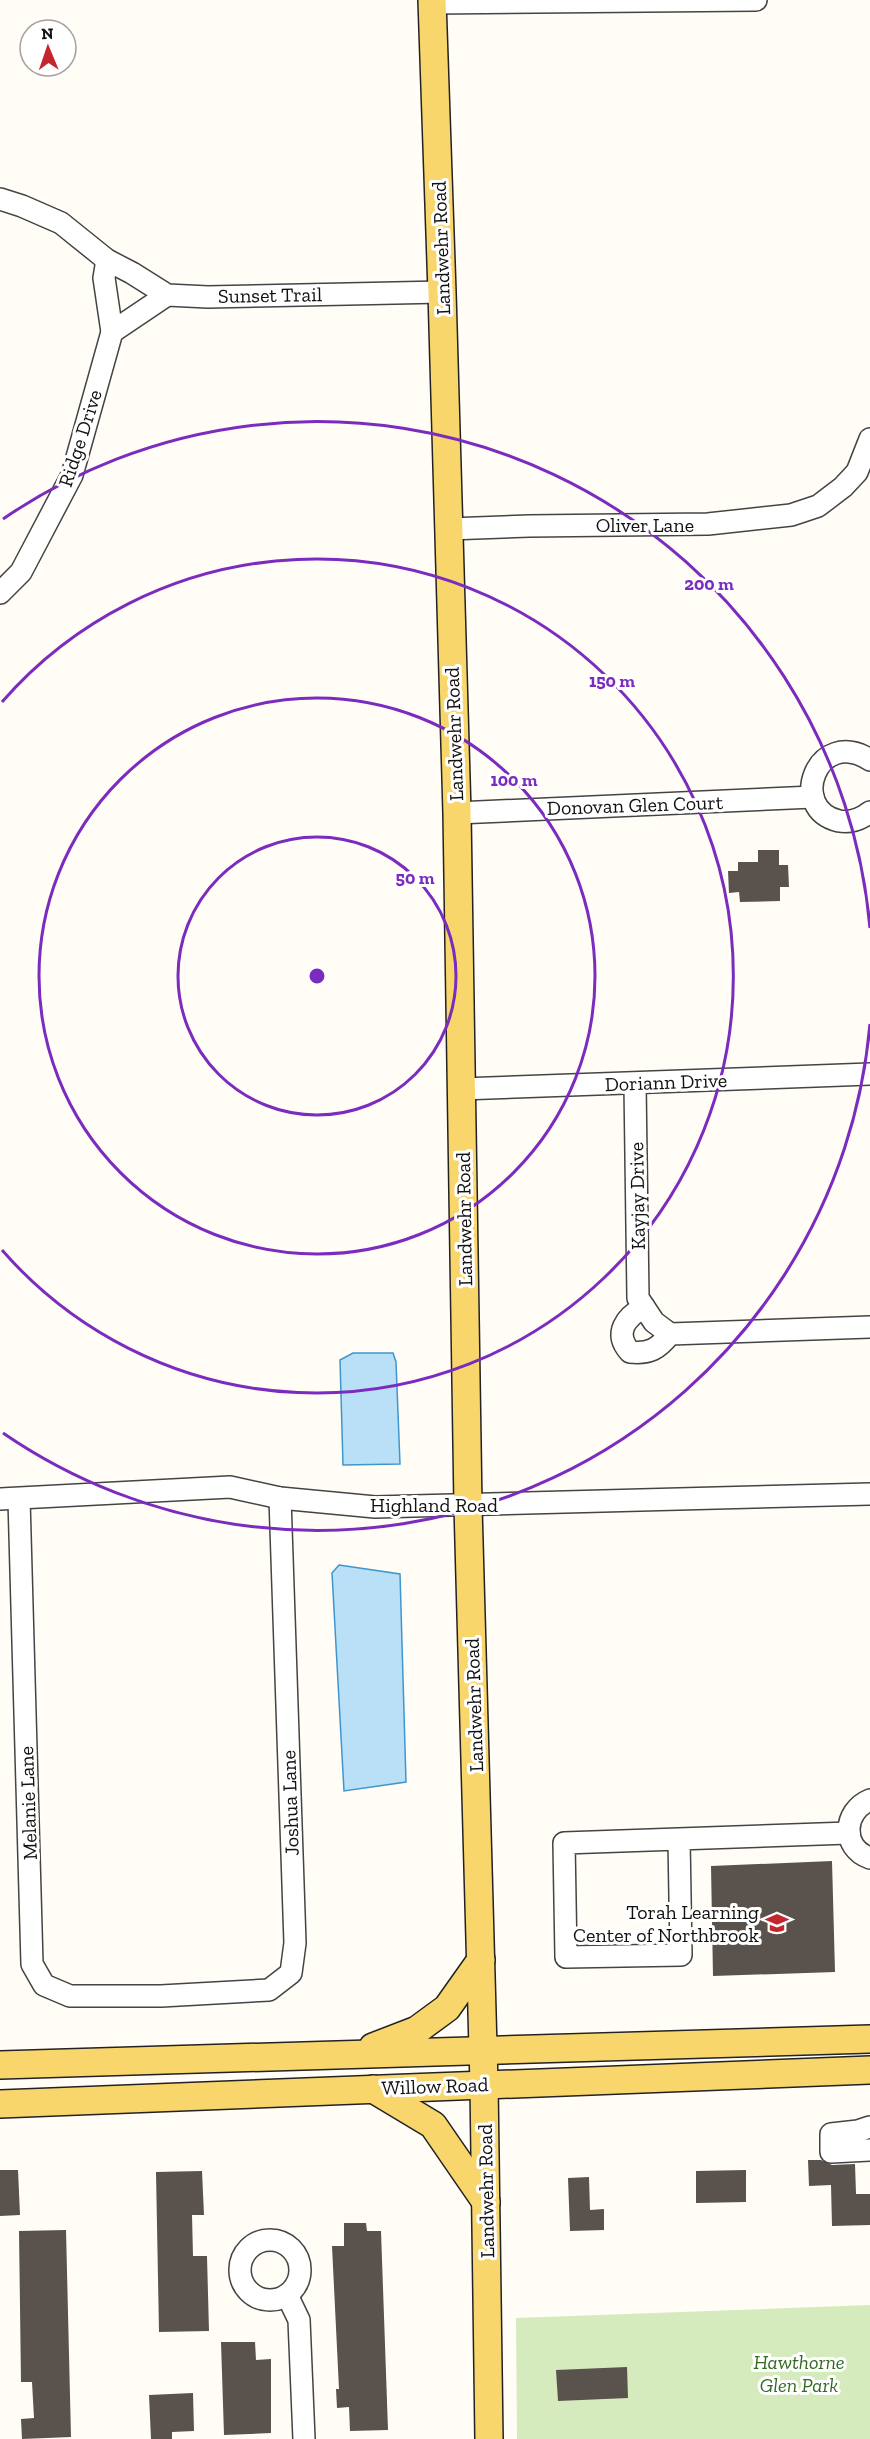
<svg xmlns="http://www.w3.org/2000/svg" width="870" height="2439" viewBox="0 0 870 2439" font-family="'Zilla Slab',serif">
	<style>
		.green { fill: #d5ebbd }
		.water { fill: #b9e0f7; stroke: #3f96cf; stroke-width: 1.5 }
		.building { fill: #5a524d }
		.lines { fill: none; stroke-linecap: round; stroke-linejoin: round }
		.minor-casing { stroke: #444; stroke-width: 24 }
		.major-casing { stroke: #222; stroke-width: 30 }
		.minor { stroke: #fff; stroke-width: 21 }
		.major { stroke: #f9d66b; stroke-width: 27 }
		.ring { fill: none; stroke: #7b2cbf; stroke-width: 3 }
		.labels { text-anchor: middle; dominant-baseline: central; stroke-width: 6; stroke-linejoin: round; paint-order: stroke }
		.street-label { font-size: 20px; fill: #111; stroke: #fff }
		.poi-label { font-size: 20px; fill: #111; stroke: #fff; text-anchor: end }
		.park-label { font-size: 20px; font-style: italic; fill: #2f6b1f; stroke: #fff }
		.centre { fill: #7b2cbf; stroke: #fff; stroke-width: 3 }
		.ring-label { font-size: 18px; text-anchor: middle; font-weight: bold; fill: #7b2cbf; stroke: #fff; stroke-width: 6; stroke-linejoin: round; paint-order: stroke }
	</style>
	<rect width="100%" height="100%" fill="#fffdf5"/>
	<!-- green -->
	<polygon class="green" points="870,2305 870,2439 517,2439 516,2318"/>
	<!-- water -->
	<g class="water">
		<polygon points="353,1353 393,1353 396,1362 400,1464 343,1465 340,1360"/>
		<polygon points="339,1565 400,1574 406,1782 344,1791 332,1573"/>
	</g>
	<!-- building -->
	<g class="building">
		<polygon points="758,850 779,850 779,865 788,865 789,887 780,887 780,901 740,902 739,892 729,893 728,871 738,871 738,862 758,862"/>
		<polygon points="832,1861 835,1972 713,1976 711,1866"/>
		<polygon points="808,2160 821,2160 832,2165 855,2164 856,2194 870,2194 870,2225 832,2226 831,2185 809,2186"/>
		<polygon points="0,2170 18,2170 20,2215 0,2216"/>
		<polygon points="746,2170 746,2202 696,2203 696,2171"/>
		<polygon points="202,2171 204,2215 192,2215 193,2256 207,2256 209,2331 159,2332 156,2172"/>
		<polygon points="589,2177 590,2210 604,2209 604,2230 570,2231 568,2178"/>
		<polygon points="344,2223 366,2223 367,2231 381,2231 388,2430 350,2431 349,2407 337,2408 336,2389 339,2389 332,2246 344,2246"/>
		<polygon points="66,2230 71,2437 22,2439 21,2419 34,2418 32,2382 21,2382 19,2231"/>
		<polygon points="221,2342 255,2342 256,2360 271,2359 271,2433 224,2435"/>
		<polygon points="627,2367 628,2398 558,2401 556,2370"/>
		<polygon points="193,2393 194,2431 172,2432 172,2439 151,2439 149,2395"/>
	</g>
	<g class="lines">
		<!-- minor casing -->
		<g class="minor-casing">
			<g id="minor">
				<polyline points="432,3 756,0"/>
				<polyline points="0,199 22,206 61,223 107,260 132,273 167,295 208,297 442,292"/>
				<polyline points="107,260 104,278 112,332"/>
				<polyline points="449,529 529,526 708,524 791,515 818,506 843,487 857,472 870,439"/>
				<polyline points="0,593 21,572 72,475 112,332 167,295"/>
				<path d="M870,760C817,726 787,809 839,821C850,823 861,819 870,812"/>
				<polyline points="457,813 813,797"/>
				<polyline points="635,1084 638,1298 654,1322 670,1334 870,1327"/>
				<polyline points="461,1089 870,1074"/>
				<path d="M644,1307C626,1317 613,1333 630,1352C650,1354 658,1349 670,1334"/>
				<polyline points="0,1499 230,1487 280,1498 375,1507 870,1494"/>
				<polyline points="19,1499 32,1964 44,1985 70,1996 161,1996 269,1990 291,1973 295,1943 280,1498"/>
				<path d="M870,1800C843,1811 841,1848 870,1858"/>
				<polyline points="679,1839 681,1955 566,1957 564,1843 849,1833"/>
				<polyline points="870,2127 858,2131 831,2134 831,2152 870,2150"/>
				<circle cx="270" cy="2270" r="30"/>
				<polyline points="287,2295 299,2320 304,2439"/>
			</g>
		</g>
		<!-- major casing -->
		<g class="major-casing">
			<g id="major">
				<polyline points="432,0 442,292 457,813 468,1506 484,2084 489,2439"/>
				<polyline points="373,2047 417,2030 447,2008 481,1960"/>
				<polyline points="0,2065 870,2039"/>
				<polyline points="373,2089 433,2125 486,2202"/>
				<polyline points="0,2104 870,2070"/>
			</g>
		</g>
		<!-- minor -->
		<use href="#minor" class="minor"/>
		<!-- major -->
		<use href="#major" class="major"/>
	</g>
	<!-- distance rings -->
	<g class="ring">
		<circle cx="317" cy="976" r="139"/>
		<circle cx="317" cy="976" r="278"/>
		<path d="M2 702A417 417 0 1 1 2 1250"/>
		<path d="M870 1024A555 555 0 0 1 3 1433M3 519A555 555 0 0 1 870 928"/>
	</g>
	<!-- icons -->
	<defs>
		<g id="school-bare" transform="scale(1.8)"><path d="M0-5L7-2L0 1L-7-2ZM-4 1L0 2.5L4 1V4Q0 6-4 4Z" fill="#c4262e" stroke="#fff" stroke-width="2.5" paint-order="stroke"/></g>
	</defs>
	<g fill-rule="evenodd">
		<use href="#school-bare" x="777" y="1923"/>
	</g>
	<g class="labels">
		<!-- street labels -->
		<g class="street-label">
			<text transform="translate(441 248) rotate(-92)">Landwehr Road</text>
			<text transform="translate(270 295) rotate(-1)">Sunset Trail</text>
			<text transform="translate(80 438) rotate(-72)">Ridge Drive</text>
			<text x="645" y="525">Oliver Lane</text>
			<text transform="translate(454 734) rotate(-92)">Landwehr Road</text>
			<text transform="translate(635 805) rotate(-2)">Donovan Glen Court</text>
			<text transform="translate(666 1082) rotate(-2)">Doriann Drive</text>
			<text transform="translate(637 1196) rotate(-91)">Kayjay Drive</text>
			<text transform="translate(464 1219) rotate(-91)">Landwehr Road</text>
			<text x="434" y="1505">Highland Road</text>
			<text transform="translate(474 1705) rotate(-92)">Landwehr Road</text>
			<text transform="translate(28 1803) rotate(-92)">Melanie Lane</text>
			<text transform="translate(290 1803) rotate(-92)">Joshua Lane</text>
			<text transform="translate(435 2086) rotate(-2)">Willow Road</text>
			<text transform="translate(486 2191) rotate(-91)">Landwehr Road</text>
		</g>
		<!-- poi labels -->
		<g class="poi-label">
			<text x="759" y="1912">Torah Learning<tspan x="759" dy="23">Center of Northbrook</tspan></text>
		</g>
		<!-- park labels -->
		<g class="park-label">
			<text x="799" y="2362">Hawthorne<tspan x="799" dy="23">Glen Park</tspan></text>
		</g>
	</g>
	<circle cx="317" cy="976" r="9" class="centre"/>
	<g class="ring-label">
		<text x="709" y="590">200 m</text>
		<text x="612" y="687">150 m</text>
		<text x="514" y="786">100 m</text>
		<text x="415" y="884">50 m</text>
	</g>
	<!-- north arrow -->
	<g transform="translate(48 48) rotate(358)"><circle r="28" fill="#ffffff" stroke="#a0a0a0" stroke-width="1.5"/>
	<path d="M0-4.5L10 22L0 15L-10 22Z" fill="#c4262e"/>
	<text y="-9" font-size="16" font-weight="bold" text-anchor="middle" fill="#111111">N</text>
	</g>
</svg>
